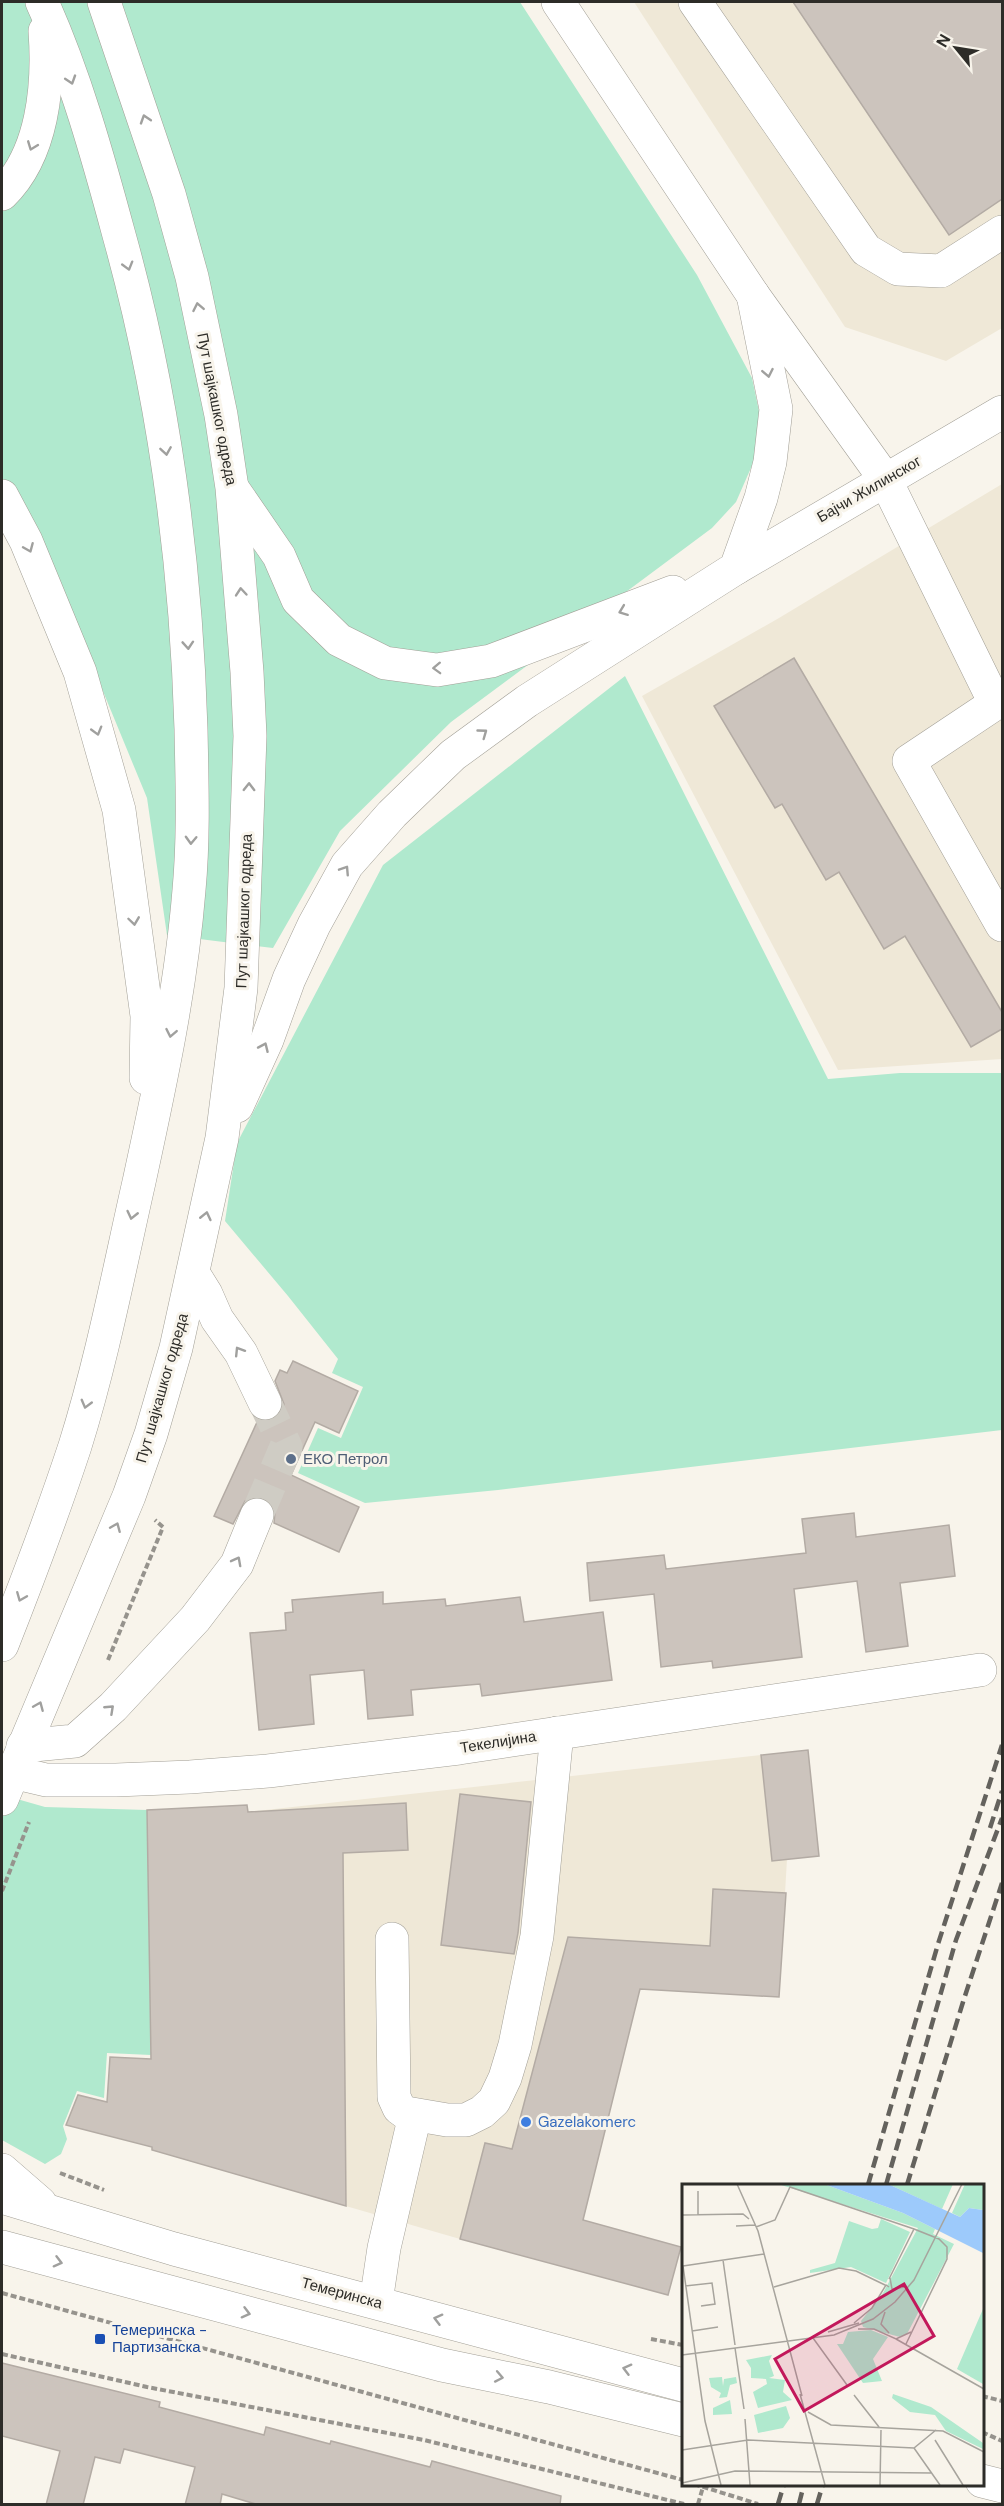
<svg xmlns="http://www.w3.org/2000/svg" width="1004" height="2506" viewBox="0 0 1004 2506" font-family="'DM Sans',sans-serif">
	<style>
		.built { fill: #efe8d7 }
		.green { fill: #b0e9ce }
		.building { fill: #ccc4bd; stroke: #b3aba4; stroke-width: 1.5 }
		.lines { fill: none; stroke-linecap: round; stroke-linejoin: round }
		.minor-tunnel { stroke: #cfccc4; stroke-width: 33; stroke-dasharray: 33 16; stroke-linecap: butt }
		.minor-casing { stroke: #a29f96; stroke-width: 34 }
		.major-casing { stroke: #a29f96; stroke-width: 34 }
		.path { stroke: #96938d; stroke-width: 4; stroke-dasharray: 6 3; stroke-linecap: butt }
		.minor { stroke: #fff; stroke-width: 33 }
		.major { stroke: #fff; stroke-width: 33 }
		.rail { stroke: #64625d; stroke-width: 4.5; stroke-dasharray: 12 6; stroke-linecap: butt }
		.oneway { stroke: #a0a09e }
		.service-dot { fill: #5c6f8a; stroke: #f8f4eb; stroke-width: 2 }
		.shop-dot { fill: #3f7fe0; stroke: #f8f4eb; stroke-width: 2 }
		.transit-dot { fill: #1a4fb4; stroke: #f8f4eb; stroke-width: 2 }
		.labels { text-anchor: middle; dominant-baseline: central; stroke-width: 6; stroke-linejoin: round; paint-order: stroke }
		.street-label { font-size: 15px; fill: #2d2c28; stroke: #f8f4eb }
		.service-label { font-size: 15px; fill: #4e5e75; stroke: #f8f4eb; text-anchor: start }
		.shop-label { font-size: 15px; fill: #366cbe; stroke: #f8f4eb; text-anchor: start }
		.transit-label { font-size: 15px; fill: #164399; stroke: #f8f4eb; text-anchor: start }
		.inset-road { fill: none; stroke: #a7a49d; stroke-width: 1.5 }
		.view { fill: #c2185b; fill-opacity: 0.15; stroke: #c2185b; stroke-width: 3 }
		.inset-edge { fill: none; stroke: #2d2c28; stroke-width: 3 }
	</style>
	<rect width="100%" height="100%" fill="#f8f4eb"/>
	<!-- built -->
	<g class="built">
		<polygon points="634,2 1002,2 1002,328 946,361 845,327"/>
		<polygon points="1002,484 1002,1059 838,1070 642,696 779,618"/>
		<polygon points="761,1755 772,1861 787,1859 779,1997 556,1984 512,2149 485,2143 460,2239 152,2150 147,1810 247,1805 248,1812"/>
	</g>
	<!-- green -->
	<g class="green">
		<polygon points="2,2 520,2 697,275 752,378 760,416 754,461 736,502 712,528 451,722 340,831 273,948 167,935 147,798 100,684 2,489"/>
		<polygon points="625,676 828,1079 900,1073 1002,1073 1002,1430 498,1490 365,1503 298,1473 318,1428 341,1438 363,1387 332,1373 338,1359 288,1296 225,1221 237,1143 383,865"/>
		<polygon points="10,1797 45,1807 147,1810 151,2055 107,2053 104,2098 77,2091 63,2126 67,2139 61,2154 45,2164 2,2140 2,1818"/>
	</g>
	<!-- building -->
	<g class="building">
		<polygon points="793,2 1002,2 1002,199 949,235"/>
		<polygon points="794,658 1002,1012 1002,1029 971,1047 905,936 884,949 839,872 826,880 782,804 775,808 714,706"/>
		<polygon points="293,1361 358,1391 339,1433 315,1422 291,1475 359,1507 339,1552 274,1523 275,1512 271,1503 264,1497 254,1497 245,1501 233,1524 214,1516 258,1420 264,1422 273,1420 281,1413 284,1404 275,1381 280,1370 287,1373"/>
		<polygon points="854,1513 856,1537 949,1525 955,1576 900,1583 908,1646 866,1652 857,1581 794,1589 802,1657 713,1668 712,1661 661,1667 654,1594 590,1601 587,1563 664,1555 666,1569 806,1553 802,1519"/>
		<polygon points="383,1592 383,1604 445,1599 446,1606 520,1597 524,1622 603,1612 612,1680 482,1696 480,1684 411,1690 413,1715 368,1719 364,1670 310,1675 314,1724 259,1730 250,1633 286,1630 285,1613 293,1612 292,1600"/>
		<polygon points="808,1750 819,1856 772,1861 761,1755"/>
		<polygon points="460,1794 531,1802 518,1933 514,1954 441,1945"/>
		<polygon points="406,1803 408,1850 343,1853 346,2206 152,2150 152,2147 66,2125 78,2095 107,2102 110,2057 151,2059 147,1810 247,1805 248,1812"/>
		<polygon points="713,1889 786,1893 779,1997 640,1989 583,2220 681,2247 668,2295 460,2239 485,2143 512,2149 568,1937 710,1946"/>
		<polygon points="2,2363 160,2402 159,2407 264,2435 266,2427 330,2444 331,2441 430,2467 432,2461 561,2496 560,2505 259,2505 222,2494 220,2505 185,2505 195,2467 124,2449 120,2463 95,2457 83,2505 46,2505 60,2451 2,2436"/>
	</g>
	<g class="lines">
		<!-- minor-tunnel -->
		<polyline class="minor-tunnel" points="257,1515 286,1447 265,1403"/>
		<!-- minor casing -->
		<g class="minor-casing">
			<g id="minor">
				<polyline points="558,2 753,295 885,479 995,703"/>
				<polyline points="695,2 866,250 898,269 941,271 1002,232"/>
				<polyline points="736,568 1002,412"/>
				<polyline points="1002,699 909,761 1002,925"/>
				<polyline points="193,1273 206,1294 217,1319 241,1353 265,1403"/>
				<polyline points="23,1746 75,1741 113,1707 195,1619 237,1564 257,1515"/>
				<polyline points="12,1772 46,1780 116,1780 190,1777 268,1771 459,1748 980,1670"/>
				<polyline points="392,1939 394,2097 399,2108 406,2113 447,2120 466,2120 482,2112 494,2101 505,2078 515,2045 537,1936 557,1733"/>
				<polyline points="376,2302 384,2248 415,2115"/>
			</g>
		</g>
		<!-- major casing -->
		<g class="major-casing">
			<g id="major">
				<path d="M2,194C43,154 49,86 45,31"/>
				<polyline points="233,489 279,556 298,600 339,640 385,663 437,670 491,661 673,592"/>
				<polyline points="2,496 26,541 80,672 119,810 147,1016 146,1078"/>
				<polyline points="237,1106 267,1040 289,979 314,925 347,865 392,814 453,755 527,701 736,568 761,498 770,462 776,409 753,295"/>
				<path d="M2,1645C28,1579 53,1513 75,1446C102,1360 119,1270 139,1182C160,1085 181,989 189,890C194,836 192,782 191,729C186,562 164,396 119,235C98,157 75,75 42,2"/>
				<polyline points="2,1799 129,1496 151,1434 176,1348 222,1138 241,988 250,736 247,672 232,488 221,415 192,277 169,194 104,2"/>
				<polyline points="2,2170 40,2203"/>
				<polyline points="2,2197 174,2249 683,2385"/>
				<polyline points="2,2247 442,2365 549,2387 683,2420"/>
				<polyline points="982,2481 1002,2486"/>
			</g>
		</g>
		<!-- path -->
		<g class="path">
			<polyline points="108,1660 163,1527 155,1520"/>
			<polyline points="2,1891 29,1822"/>
			<polyline points="60,2173 104,2190"/>
			<polyline points="2,2293 683,2480"/>
			<polyline points="651,2339 683,2345"/>
			<polyline points="2,2354 147,2387 424,2440 684,2504"/>
			<polyline points="982,2396 1002,2401"/>
			<polyline points="982,2432 1002,2441"/>
			<polyline points="694,2484 758,2504"/>
			<polyline points="698,2504 703,2487"/>
		</g>
		<!-- minor -->
		<use href="#minor" class="minor"/>
		<!-- major -->
		<use href="#major" class="major"/>
		<!-- rail -->
		<g class="rail">
			<polyline points="990,1828 1002,1791"/>
			<polyline points="868,2185 938,1944 1002,1745"/>
			<polyline points="886,2185 956,1940 1002,1818"/>
			<polyline points="907,2185 963,2002 1002,1883"/>
			<polyline points="778,2504 784,2484"/>
			<polyline points="799,2504 804,2484"/>
			<polyline points="817,2504 823,2484"/>
		</g>
	</g>
	<!-- one-way arrows -->
	<defs><path id="oneway-chevron" d="M-2-3.5L2.5 0L-2 3.5" fill="none" stroke-width="1.6" stroke-linecap="round" stroke-linejoin="round" transform="scale(1.5)"/></defs>
	<g class="oneway">
		<use href="#oneway-chevron" transform="translate(71 80) rotate(72)"/>
		<use href="#oneway-chevron" transform="translate(145 119) rotate(-108)"/>
		<use href="#oneway-chevron" transform="translate(32 146) rotate(111)"/>
		<use href="#oneway-chevron" transform="translate(128 266) rotate(74)"/>
		<use href="#oneway-chevron" transform="translate(198 307) rotate(-101)"/>
		<use href="#oneway-chevron" transform="translate(768 373) rotate(79)"/>
		<use href="#oneway-chevron" transform="translate(166 451) rotate(81)"/>
		<use href="#oneway-chevron" transform="translate(29 548) rotate(67)"/>
		<use href="#oneway-chevron" transform="translate(241 592) rotate(-95)"/>
		<use href="#oneway-chevron" transform="translate(623 611) rotate(159)"/>
		<use href="#oneway-chevron" transform="translate(188 645) rotate(86)"/>
		<use href="#oneway-chevron" transform="translate(437 668) rotate(178)"/>
		<use href="#oneway-chevron" transform="translate(97 731) rotate(74)"/>
		<use href="#oneway-chevron" transform="translate(483 733) rotate(-36)"/>
		<use href="#oneway-chevron" transform="translate(249 787) rotate(-89)"/>
		<use href="#oneway-chevron" transform="translate(191 840) rotate(92)"/>
		<use href="#oneway-chevron" transform="translate(345 870) rotate(-57)"/>
		<use href="#oneway-chevron" transform="translate(134 921) rotate(82)"/>
		<use href="#oneway-chevron" transform="translate(171 1033) rotate(101)"/>
		<use href="#oneway-chevron" transform="translate(264 1047) rotate(-66)"/>
		<use href="#oneway-chevron" transform="translate(132 1215) rotate(103)"/>
		<use href="#oneway-chevron" transform="translate(206 1216) rotate(-77)"/>
		<use href="#oneway-chevron" transform="translate(239 1351) rotate(-122)"/>
		<use href="#oneway-chevron" transform="translate(86 1404) rotate(105)"/>
		<use href="#oneway-chevron" transform="translate(116 1527) rotate(-67)"/>
		<use href="#oneway-chevron" transform="translate(237 1561) rotate(-62)"/>
		<use href="#oneway-chevron" transform="translate(21 1597) rotate(112)"/>
		<use href="#oneway-chevron" transform="translate(39 1706) rotate(-67)"/>
		<use href="#oneway-chevron" transform="translate(110 1709) rotate(-43)"/>
		<use href="#oneway-chevron" transform="translate(58 2262) rotate(15)"/>
		<use href="#oneway-chevron" transform="translate(246 2313) rotate(15)"/>
		<use href="#oneway-chevron" transform="translate(438 2319) rotate(-165)"/>
		<use href="#oneway-chevron" transform="translate(627 2369) rotate(-165)"/>
		<use href="#oneway-chevron" transform="translate(499 2377) rotate(11)"/>
	</g>
	<!-- markers -->
	<circle class="service-dot" cx="291" cy="1459" r="6"/>
	<circle class="shop-dot" cx="526" cy="2122" r="6"/>
	<rect class="transit-dot" x="94" y="2333" width="12" height="12" rx="3"/>
	<g class="labels">
		<!-- street labels -->
		<g class="street-label">
			<text transform="translate(217 409) rotate(79)">Пут шајкашког одреда</text>
			<text transform="translate(869 489) rotate(-30)">Бајчи Жилинског</text>
			<text transform="translate(244 911) rotate(-88)">Пут шајкашког одреда</text>
			<text transform="translate(162 1388) rotate(-74)">Пут шајкашког одреда</text>
			<text transform="translate(498 1742) rotate(-9)">Текелијина</text>
			<text transform="translate(342 2293) rotate(15)">Темеринска</text>
		</g>
		<!-- service labels -->
		<g class="service-label">
			<text x="303" y="1459">ЕКО Петрол</text>
		</g>
		<!-- shop labels -->
		<g class="shop-label">
			<text x="538" y="2122">Gazelakomerc</text>
		</g>
		<!-- transit labels -->
		<g class="transit-label">
			<text x="112" y="2330">Темеринска -<tspan x="112" dy="17">Партизанска</tspan></text>
		</g>
	</g>
	<!-- overview -->
	<g transform="translate(682 2184)">
		<rect width="302" height="302" fill="#f8f4eb"/>
		<path d="M96,0H142L221,29L253,45L251,50L272,60L225,150L218,153L181,143L179,137L201,109L236,44ZM206,0H271L260,25ZM283,0H301V26L287,24L278,33L270,29ZM199,35L228,48L204,99L169,83L128,89V86L153,79L167,37L190,45L196,44ZM301,125L302,200H301L275,185ZM189,146L206,153L191,175L200,197L181,199L155,160H161L166,148ZM90,171L87,177L92,192L87,194L103,196L101,208L110,216L76,224L71,208L85,200L84,195L69,194V184L64,176ZM40,193L41,202L42,195L54,193L55,199L48,201L45,213L37,214L39,209L29,203L27,194ZM211,210L249,223L301,259V265L264,247L253,231L228,228L210,214ZM48,216L50,230L31,231V224ZM104,222L108,234L101,244L76,249L72,231Z" fill="#b0e9ce"/>
		<path d="M142,0H206L278,33L287,24L301,26V69L221,29Z" fill="#9dcafb"/>
		<path class="inset-road" d="M55,0L76,47L120,212M16,7V31M0,31L61,30L67,35M54,42L73,41M74,43L93,36L108,3L232,45M41,76L53,161M1,82L23,237L39,301M1,82L82,70M208,94L210,105L223,103M207,95L232,45L257,55L265,63V75L224,160M3,102L30,99L33,120L19,122M92,103L157,84L174,87L203,101M203,128L199,140L207,149M172,139L190,124L204,101L207,103M176,145H192L214,155L229,148M10,147L36,143M146,148L177,139M131,154L165,201M214,155L302,205M53,164L62,225M0,171L152,151L191,135L213,118L232,96L280,0M118,210L143,301M172,211L197,243M126,228L149,241L261,247L302,268M63,235L68,301M253,256L281,301M232,264L258,301M0,266L66,256L232,264L254,246M0,299L53,287L250,289M198,301L199,246"/>
		<path class="view" d="M222,100L252,152L122,227L93,175Z"/>
		<rect width="302" height="302" class="inset-edge"/>
	</g>
	<!-- border -->
	<rect width="1004" height="2506" fill="none" stroke="#2d2c28" stroke-width="6"/>
	<!-- north arrow -->
	<g transform="translate(956 48) rotate(300)" stroke="#f8f4eb" stroke-width="4.5" paint-order="stroke">
	<path d="M0-4.5L10 22L0 15L-10 22Z" fill="#2d2c28"/>
	<text y="-9" font-size="16" font-weight="bold" text-anchor="middle" fill="#2d2c28">N</text>
	</g>
</svg>
